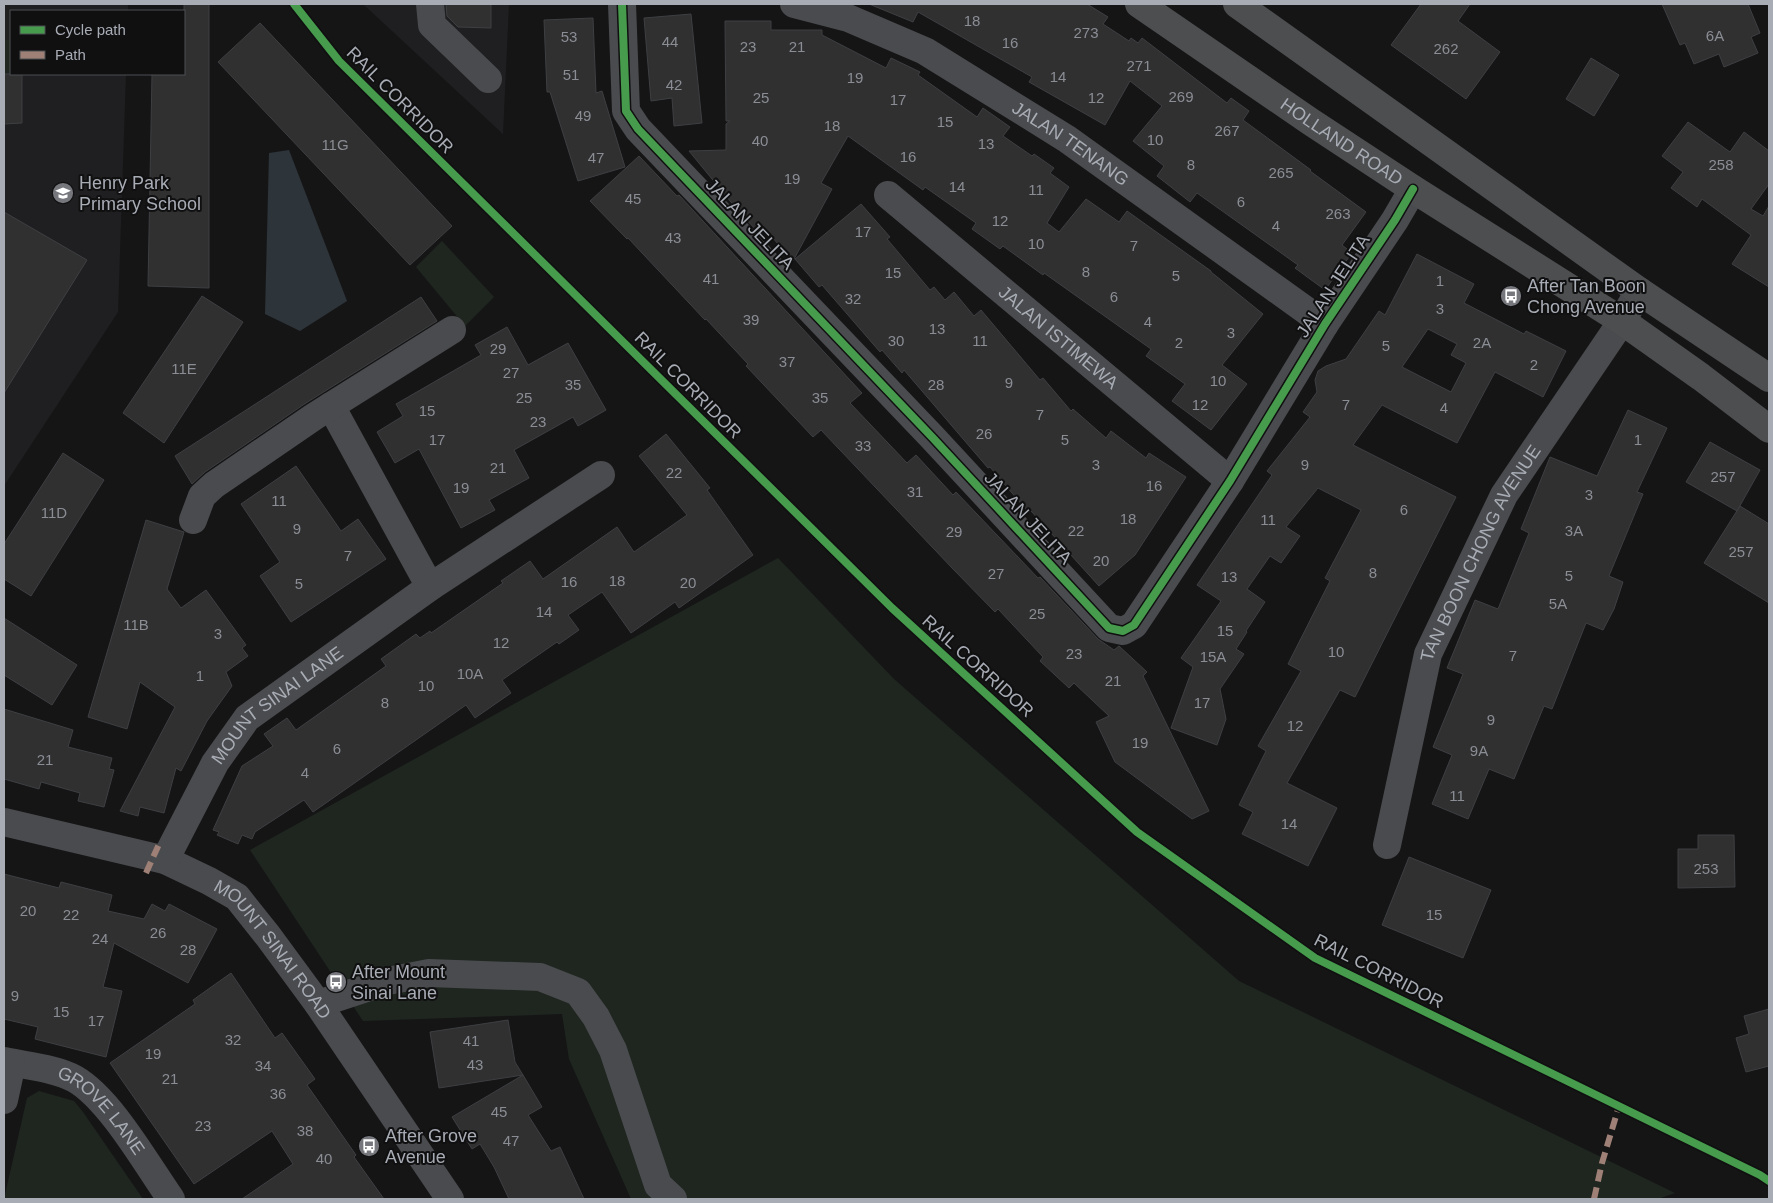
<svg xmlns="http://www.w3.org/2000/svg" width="1773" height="1203" viewBox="0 0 1773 1203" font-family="Arial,sans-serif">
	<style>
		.built { fill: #1f1f21 }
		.green { fill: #1f2620 }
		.water { fill: #2d343a }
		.building { fill: #303031; stroke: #3e3f42; fill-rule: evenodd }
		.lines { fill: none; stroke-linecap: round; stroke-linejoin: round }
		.minor { stroke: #4a4b4e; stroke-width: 28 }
		.major { stroke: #4d4e50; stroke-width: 28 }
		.quiet { stroke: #9e8076; stroke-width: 6; stroke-dasharray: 12 6; stroke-linecap: butt }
		.cycleway-casing { stroke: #101011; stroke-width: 11 }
		.cycleway { stroke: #469c4c; stroke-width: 8 }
		.labels { text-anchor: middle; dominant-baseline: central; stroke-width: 4; stroke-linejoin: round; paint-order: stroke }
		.number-label { font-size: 15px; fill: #8a8d94 }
		.street-label { font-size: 18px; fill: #a8acb5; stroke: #101011 }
		.poi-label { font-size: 18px; fill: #a8acb5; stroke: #101011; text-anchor: start }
	</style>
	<rect width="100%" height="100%" fill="#151516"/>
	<!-- built -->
	<g class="built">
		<polygon points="4,4 128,4 128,11 11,11 11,74 126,74 118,312 4,486"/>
		<polygon points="363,4 509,4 503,134"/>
	</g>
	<!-- green -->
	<g class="green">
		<polygon points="4,40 11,40 11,74 16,74 17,113 4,113"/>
		<polygon points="442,241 494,297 465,326 416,267"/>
		<polygon points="778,558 894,679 1239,981 1675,1193 1658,1199 631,1199 569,1059 562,1014 363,1021 250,850"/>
		<polygon points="39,1091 74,1101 83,1112 143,1199 4,1199 27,1098"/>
	</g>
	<!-- water -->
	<polygon class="water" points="289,150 347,301 300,331 265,314 269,153"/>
	<!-- building -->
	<g class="building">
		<polygon points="184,4 209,4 209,288 148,286 152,74 184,74"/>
		<polygon points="446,4 491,4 491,28 458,27 447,16"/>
		<polygon points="869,4 1087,4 1108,17 1103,24 1129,41 1131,38 1138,43 1142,38 1227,103 1231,98 1249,111 1243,120 1311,170 1310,171 1366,212 1342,245 1352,253 1325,290 1295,268 1298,265 1197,193 1190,202 1157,176 1164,166 1133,141 1162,106 1130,81 1105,125 1029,82 1032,77 918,12 913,22"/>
		<polygon points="1421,4 1470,4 1458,21 1500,52 1466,99 1391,45"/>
		<polygon points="1662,4 1748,4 1760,33 1751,37 1758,53 1724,67 1719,54 1694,64 1685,43 1680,45"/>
		<polygon points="691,14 702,123 674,126 672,98 651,101 644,18"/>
		<polygon points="593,18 596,93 602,91 625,167 578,181 550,92 547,92 544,20"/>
		<polygon points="725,21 771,21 771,30 822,30 822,35 886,68 891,58 920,72 918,75 977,117 983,108 1010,127 1003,136 1032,156 1034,154 1054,168 1050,173 1069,187 1047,223 1059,232 1086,199 1119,222 1127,211 1211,271 1211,272 1263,314 1222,365 1247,384 1211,430 1172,401 1185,384 1146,356 1151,349 1044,273 1043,275 1003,246 1000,249 972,229 976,223 925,187 923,190 848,136 821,183 832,189 793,261 765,229 759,233 740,213 689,151 726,150 726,124 730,121 726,121"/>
		<polygon points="260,23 452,226 410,265 218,62"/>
		<polygon points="1591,58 1619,75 1594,116 1566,99"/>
		<polygon points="4,74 22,74 22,123 4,124"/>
		<polygon points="1688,122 1730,152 1744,132 1769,151 1769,184 1751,209 1763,216 1769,206 1769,287 1732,264 1751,235 1702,199 1697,207 1671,188 1683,172 1662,156"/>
		<polygon points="639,156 677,196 679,195 862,393 850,403 907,463 916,455 953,495 956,492 1038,578 1040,577 1098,639 1114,650 1119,646 1147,672 1143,676 1209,811 1192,819 1115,762 1096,722 1109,716 1074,683 1069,688 1040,661 1043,657 998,609 995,612 953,569 821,430 813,437 746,366 748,364 706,319 705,320 628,238 627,239 590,201"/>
		<polygon points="861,204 890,237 887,239 930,290 934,287 945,300 954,292 974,316 981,310 1040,380 1043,378 1071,411 1073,409 1106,438 1111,431 1146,458 1149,453 1186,477 1135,555 1099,586 1031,511 1029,513 990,467 988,468 904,370 902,373 882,350 880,352 822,285 819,287 795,259"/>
		<polygon points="4,212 87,260 4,393"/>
		<path d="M1417,254L1474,284L1464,303L1524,334L1526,331L1566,351L1543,397L1495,372L1457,443L1382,405L1353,445L1456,497L1355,697L1340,690L1287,783L1337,808L1308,866L1242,834L1253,812L1239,805L1266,751L1258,746L1301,671L1288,664L1330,581L1325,578L1361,510L1318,488L1286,527L1300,536L1281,563L1270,556L1247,589L1265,602L1246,631L1247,632L1236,649L1244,654L1220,689L1226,719L1217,745L1171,728L1193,667L1181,658L1221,601L1197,585L1272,475L1267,471L1310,417L1303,412L1317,392L1315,380L1318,371L1326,366L1346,359L1379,311L1385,315ZM1428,329L1457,344L1451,355L1466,363L1451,392L1402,367Z"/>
		<polygon points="202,296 243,322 164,443 123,413"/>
		<polygon points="421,297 437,321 306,403 205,472 192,484 175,456"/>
		<polygon points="507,327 528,365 568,343 606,410 578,426 573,417 514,450 529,478 489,500 495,510 461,528 419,449 395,463 377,432 403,416 396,404 481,355 475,345"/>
		<polygon points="1628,410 1667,428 1637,492 1643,494 1609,576 1623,582 1614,609 1603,630 1586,623 1552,709 1544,706 1514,779 1489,769 1468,819 1432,804 1452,755 1433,747 1463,674 1447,668 1475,600 1498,609 1529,533 1521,529 1550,457 1597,476"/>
		<polygon points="666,434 710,488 707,490 753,555 679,608 675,602 631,633 602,592 568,615 579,630 559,644 557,642 502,680 511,693 475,718 466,705 313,812 304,800 255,832 252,839 242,835 238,844 217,835 219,832 213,830 242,766 273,746 264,734 287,718 296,730 386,666 381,659 416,634 420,638 430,631 431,633 503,583 501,581 530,561 543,579 617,527 634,552 687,515 639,456"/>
		<polygon points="1710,442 1760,470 1737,511 1686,482"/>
		<polygon points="63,453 104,480 31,596 4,579 4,544"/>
		<polygon points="296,466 341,531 358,519 386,559 291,622 260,576 280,562 241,504"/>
		<polygon points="1740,506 1769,524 1769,603 1704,563"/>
		<polygon points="146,520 184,532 167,589 181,608 206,590 246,645 242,648 248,656 226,672 232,686 207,721 181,771 176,768 164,813 140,807 138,816 120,811 175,707 140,682 127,729 88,717"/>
		<polygon points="4,618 77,665 52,705 4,675"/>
		<polygon points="4,709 73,730 68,747 112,758 109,769 114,770 104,807 78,801 80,793 41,782 39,789 4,779"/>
		<polygon points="1698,835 1734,835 1735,887 1678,888 1678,849 1698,849"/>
		<polygon points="1409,857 1491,890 1463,958 1382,925"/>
		<polygon points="4,874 59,888 61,882 112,895 108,911 144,919 152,904 165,911 169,904 217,929 188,983 114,943 103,987 122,991 106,1057 35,1039 38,1027 4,1019"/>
		<polygon points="231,973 275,1038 282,1033 315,1079 307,1085 356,1155 354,1157 384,1199 242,1199 293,1164 272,1131 194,1184 110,1063 195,1004 193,1000"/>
		<polygon points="1769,1009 1769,1066 1746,1072 1736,1038 1749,1034 1744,1016"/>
		<polygon points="508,1020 515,1062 523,1075 439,1088 430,1032"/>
		<polygon points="523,1075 542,1107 528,1115 551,1151 560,1147 584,1199 509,1199 494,1167 480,1144 472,1149 452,1117"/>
	</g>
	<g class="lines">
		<!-- minor -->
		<g class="minor">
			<polyline points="430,4 432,25 488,79"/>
			<polyline points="622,4 626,111 638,129 932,437 1109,628 1123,631 1134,625 1230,481 1325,324 1395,220 1413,189"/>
			<path id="s1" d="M794,4L848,18L925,51L1067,139L1325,324"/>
			<path id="s2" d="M888,195L1230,481"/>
			<polyline points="331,406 430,587"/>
			<polyline points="193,520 202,496 214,485 315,416 452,330"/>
			<path id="s3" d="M4,822L165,860L209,881L237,897L268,936L318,1004L450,1199"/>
			<path id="s4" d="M1387,845L1428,654L1504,495L1622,321L1639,291"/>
			<path id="s5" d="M165,860L215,763L247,718L430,587L601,475"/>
			<polyline points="318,1004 388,981 429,973 540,977 578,992 596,1017 613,1050 658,1185 673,1199"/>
			<path id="s6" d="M4,1061C26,1066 55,1068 75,1079C110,1099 147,1165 171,1199"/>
			<polyline points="4,1100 12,1063"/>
		</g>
		<!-- major -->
		<g class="major">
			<path id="s7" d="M1139,4L1311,122L1413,189L1622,321L1701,377L1769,429"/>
			<polyline points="1237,4 1639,291 1769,378"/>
		</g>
		<!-- quiet -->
		<g class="quiet">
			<polyline points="146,873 160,842"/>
			<polyline points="1594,1199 1602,1163 1619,1106"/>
		</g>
		<!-- cycleway casing -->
		<g class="cycleway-casing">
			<g id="cycleway">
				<polyline points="294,4 339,61 892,608 1137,832 1315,958 1760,1175 1769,1181"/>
				<polyline points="622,4 626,111 638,129 932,437 1109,628 1123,631 1134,625 1230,481 1325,324 1395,220 1413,189"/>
			</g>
		</g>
		<!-- cycleway -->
		<use href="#cycleway" class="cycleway"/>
	</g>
	<!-- icons -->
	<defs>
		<g id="school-disc" transform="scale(1.125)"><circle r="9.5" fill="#75777d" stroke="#101011"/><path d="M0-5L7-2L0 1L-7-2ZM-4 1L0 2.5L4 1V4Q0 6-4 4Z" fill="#fff"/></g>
		<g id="bus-disc" transform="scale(1.125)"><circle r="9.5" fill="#75777d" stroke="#101011"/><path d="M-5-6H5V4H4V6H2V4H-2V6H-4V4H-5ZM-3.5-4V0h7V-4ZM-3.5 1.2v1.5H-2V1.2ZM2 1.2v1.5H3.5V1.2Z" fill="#fff"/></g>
	</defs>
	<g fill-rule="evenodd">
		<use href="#school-disc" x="63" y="193"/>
		<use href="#bus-disc" x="1511" y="296"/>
		<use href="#bus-disc" x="336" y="982"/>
		<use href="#bus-disc" x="369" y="1146"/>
	</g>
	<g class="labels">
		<!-- number labels -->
		<g class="number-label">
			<text x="972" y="20">18</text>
			<text x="1086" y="32">273</text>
			<text x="1715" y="35">6A</text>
			<text x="569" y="36">53</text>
			<text x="670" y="41">44</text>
			<text x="1010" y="42">16</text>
			<text x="748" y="46">23</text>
			<text x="797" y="46">21</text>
			<text x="1446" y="48">262</text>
			<text x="1139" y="65">271</text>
			<text x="571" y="74">51</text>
			<text x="1058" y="76">14</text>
			<text x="855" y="77">19</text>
			<text x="674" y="84">42</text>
			<text x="1181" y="96">269</text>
			<text x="761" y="97">25</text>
			<text x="1096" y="97">12</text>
			<text x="898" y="99">17</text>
			<text x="583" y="115">49</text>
			<text x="945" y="121">15</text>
			<text x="832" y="125">18</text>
			<text x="1227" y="130">267</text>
			<text x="1155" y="139">10</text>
			<text x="760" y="140">40</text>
			<text x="986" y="143">13</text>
			<text x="335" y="144">11G</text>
			<text x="908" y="156">16</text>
			<text x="596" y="157">47</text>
			<text x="1191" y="164">8</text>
			<text x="1721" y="164">258</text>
			<text x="1281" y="172">265</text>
			<text x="792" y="178">19</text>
			<text x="957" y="186">14</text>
			<text x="1036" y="189">11</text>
			<text x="633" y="198">45</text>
			<text x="1241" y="201">6</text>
			<text x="1338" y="213">263</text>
			<text x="1000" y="220">12</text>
			<text x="1276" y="225">4</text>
			<text x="863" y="231">17</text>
			<text x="673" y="237">43</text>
			<text x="1036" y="243">10</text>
			<text x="1134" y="245">7</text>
			<text x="1086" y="271">8</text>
			<text x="893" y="272">15</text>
			<text x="1176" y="275">5</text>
			<text x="711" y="278">41</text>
			<text x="1440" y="280">1</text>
			<text x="1114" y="296">6</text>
			<text x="853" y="298">32</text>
			<text x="1440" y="308">3</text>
			<text x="751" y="319">39</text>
			<text x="1148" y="321">4</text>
			<text x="937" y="328">13</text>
			<text x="1231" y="332">3</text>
			<text x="896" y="340">30</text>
			<text x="980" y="340">11</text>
			<text x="1179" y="342">2</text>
			<text x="1482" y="342">2A</text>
			<text x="1386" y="345">5</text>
			<text x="498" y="348">29</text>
			<text x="787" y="361">37</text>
			<text x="1534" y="364">2</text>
			<text x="184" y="368">11E</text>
			<text x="511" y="372">27</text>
			<text x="1218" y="380">10</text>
			<text x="1009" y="382">9</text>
			<text x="573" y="384">35</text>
			<text x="936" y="384">28</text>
			<text x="524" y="397">25</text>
			<text x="820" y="397">35</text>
			<text x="1200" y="404">12</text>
			<text x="1346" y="404">7</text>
			<text x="1444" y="407">4</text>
			<text x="427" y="410">15</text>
			<text x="1040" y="414">7</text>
			<text x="538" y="421">23</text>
			<text x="984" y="433">26</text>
			<text x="437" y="439">17</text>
			<text x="1065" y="439">5</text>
			<text x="1638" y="439">1</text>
			<text x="863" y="445">33</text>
			<text x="1096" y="464">3</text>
			<text x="1305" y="464">9</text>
			<text x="498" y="467">21</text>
			<text x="674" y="472">22</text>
			<text x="1723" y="476">257</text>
			<text x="1154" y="485">16</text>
			<text x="461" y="487">19</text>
			<text x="915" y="491">31</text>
			<text x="1589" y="494">3</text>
			<text x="279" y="500">11</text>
			<text x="1404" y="509">6</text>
			<text x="54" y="512">11D</text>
			<text x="1128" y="518">18</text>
			<text x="1268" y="519">11</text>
			<text x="297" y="528">9</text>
			<text x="1076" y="530">22</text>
			<text x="1574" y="530">3A</text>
			<text x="954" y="531">29</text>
			<text x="1741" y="551">257</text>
			<text x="348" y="555">7</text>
			<text x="1101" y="560">20</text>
			<text x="1373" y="572">8</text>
			<text x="996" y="573">27</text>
			<text x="1569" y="575">5</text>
			<text x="1229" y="576">13</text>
			<text x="617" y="580">18</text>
			<text x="569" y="581">16</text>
			<text x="688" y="582">20</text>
			<text x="299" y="583">5</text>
			<text x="1558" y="603">5A</text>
			<text x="544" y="611">14</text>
			<text x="1037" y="613">25</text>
			<text x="136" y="624">11B</text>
			<text x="1225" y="630">15</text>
			<text x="218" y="633">3</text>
			<text x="501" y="642">12</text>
			<text x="1336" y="651">10</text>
			<text x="1074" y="653">23</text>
			<text x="1513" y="655">7</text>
			<text x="1213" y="656">15A</text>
			<text x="470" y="673">10A</text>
			<text x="200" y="675">1</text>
			<text x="1113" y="680">21</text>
			<text x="426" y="685">10</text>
			<text x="385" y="702">8</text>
			<text x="1202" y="702">17</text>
			<text x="1491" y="719">9</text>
			<text x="1295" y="725">12</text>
			<text x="1140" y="742">19</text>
			<text x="337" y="748">6</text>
			<text x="1479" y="750">9A</text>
			<text x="45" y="759">21</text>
			<text x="305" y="772">4</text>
			<text x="1457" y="795">11</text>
			<text x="1289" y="823">14</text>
			<text x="1706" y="868">253</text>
			<text x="28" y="910">20</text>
			<text x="71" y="914">22</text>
			<text x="1434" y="914">15</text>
			<text x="158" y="932">26</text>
			<text x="100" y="938">24</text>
			<text x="188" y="949">28</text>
			<text x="15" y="995">9</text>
			<text x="61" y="1011">15</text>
			<text x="96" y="1020">17</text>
			<text x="233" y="1039">32</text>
			<text x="471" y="1040">41</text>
			<text x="153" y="1053">19</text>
			<text x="475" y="1064">43</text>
			<text x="263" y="1065">34</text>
			<text x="170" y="1078">21</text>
			<text x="278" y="1093">36</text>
			<text x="499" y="1111">45</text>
			<text x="203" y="1125">23</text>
			<text x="305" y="1130">38</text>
			<text x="511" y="1140">47</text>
			<text x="324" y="1158">40</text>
		</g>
		<!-- street labels -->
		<g class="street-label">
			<text transform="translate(400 100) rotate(45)">RAIL CORRIDOR</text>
			<text stroke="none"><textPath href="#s7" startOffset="245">HOLLAND ROAD</textPath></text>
			<text stroke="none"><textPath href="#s1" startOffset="312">JALAN TENANG</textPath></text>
			<text transform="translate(750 224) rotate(46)">JALAN JELITA</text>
			<text transform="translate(1333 286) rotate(-57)">JALAN JELITA</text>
			<text stroke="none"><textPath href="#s2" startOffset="222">JALAN ISTIMEWA</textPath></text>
			<text transform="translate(688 385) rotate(45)">RAIL CORRIDOR</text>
			<text transform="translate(1028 518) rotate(47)">JALAN JELITA</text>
			<text stroke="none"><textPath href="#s4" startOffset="309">TAN BOON CHONG AVENUE</textPath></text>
			<text transform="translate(978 666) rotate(42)">RAIL CORRIDOR</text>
			<text stroke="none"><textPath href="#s5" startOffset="195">MOUNT SINAI LANE</textPath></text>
			<text stroke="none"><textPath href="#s3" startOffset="309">MOUNT SINAI ROAD</textPath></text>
			<text transform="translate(1379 971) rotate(27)">RAIL CORRIDOR</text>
			<text stroke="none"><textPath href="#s6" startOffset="114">GROVE LANE</textPath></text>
		</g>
		<!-- poi labels -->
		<g class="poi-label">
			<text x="79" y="183">Henry Park<tspan x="79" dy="21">Primary School</tspan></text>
			<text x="1527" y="286">After Tan Boon<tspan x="1527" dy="21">Chong Avenue</tspan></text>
			<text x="352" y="972">After Mount<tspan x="352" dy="21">Sinai Lane</tspan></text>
			<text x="385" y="1136">After Grove<tspan x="385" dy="21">Avenue</tspan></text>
		</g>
	</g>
	<!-- border -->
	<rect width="1773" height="1203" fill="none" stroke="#a8acb5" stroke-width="10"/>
	<!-- legend -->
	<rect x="10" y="10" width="175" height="65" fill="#101011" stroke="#4d4e53"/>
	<rect x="20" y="26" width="25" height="8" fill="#469c4c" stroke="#4d4e53"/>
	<text x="55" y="35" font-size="15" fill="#a8acb5">Cycle path</text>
	<rect x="20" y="51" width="25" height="8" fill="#9e8076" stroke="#4d4e53"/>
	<text x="55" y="60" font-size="15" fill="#a8acb5">Path</text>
</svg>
